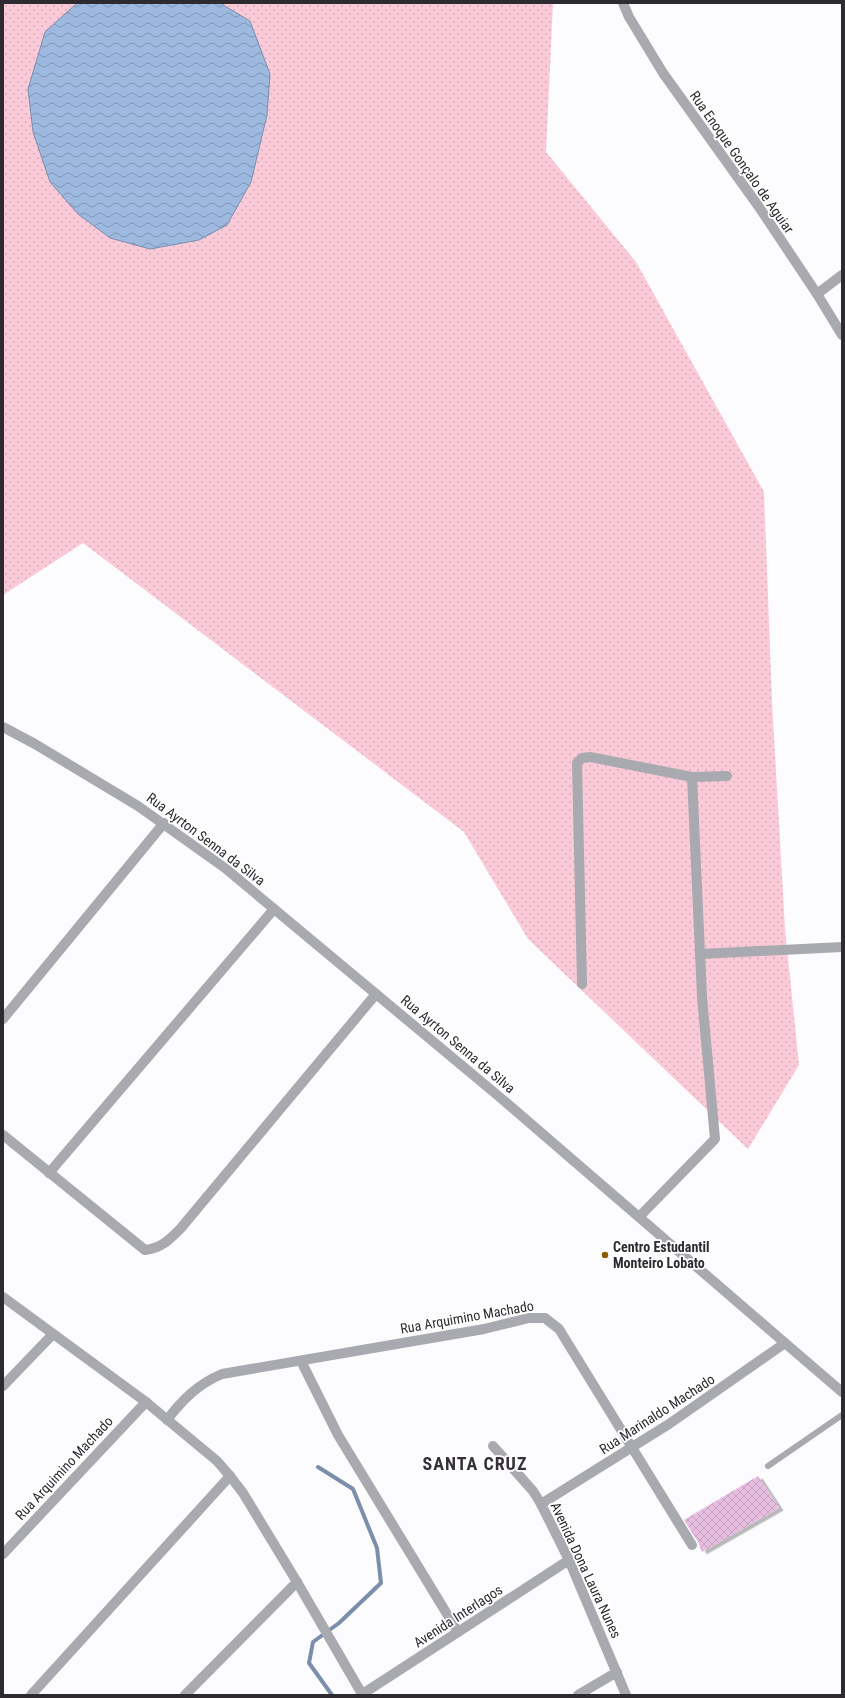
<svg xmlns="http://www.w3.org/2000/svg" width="845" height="1698" viewBox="0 0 845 1698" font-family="'Roboto Condensed',sans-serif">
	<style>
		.grass { fill: url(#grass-dots) }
		.water { fill: url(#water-waves); stroke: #7b8eab }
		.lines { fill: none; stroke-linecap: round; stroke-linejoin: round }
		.stream { stroke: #7b8eab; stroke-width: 4 }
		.building { fill: url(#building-cross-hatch); filter: url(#shadow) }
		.service { stroke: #a9aaaf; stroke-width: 6 }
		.minor { stroke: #a9aaaf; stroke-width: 10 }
		.tertiary { stroke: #a9aaaf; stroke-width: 10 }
		.poi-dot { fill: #8a5c00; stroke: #fff; stroke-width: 1.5 }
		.labels { text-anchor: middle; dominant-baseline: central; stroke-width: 3.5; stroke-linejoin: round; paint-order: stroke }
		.street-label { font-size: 14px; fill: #2d2b30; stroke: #fff }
		.poi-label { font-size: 14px; font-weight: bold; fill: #2d2b30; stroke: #fff; text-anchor: start }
		.district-label { font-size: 18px; font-weight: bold; letter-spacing: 1px; fill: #35303a; stroke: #fff }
	</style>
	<defs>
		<pattern id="grass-dots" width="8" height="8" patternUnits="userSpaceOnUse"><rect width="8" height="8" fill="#fbcad8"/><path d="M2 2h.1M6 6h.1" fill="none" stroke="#d7aeba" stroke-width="1.8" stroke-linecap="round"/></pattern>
		<pattern id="water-waves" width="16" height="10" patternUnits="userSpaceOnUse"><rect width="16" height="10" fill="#9db9e0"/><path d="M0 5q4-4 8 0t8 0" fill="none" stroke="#8097b6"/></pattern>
		<pattern id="building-cross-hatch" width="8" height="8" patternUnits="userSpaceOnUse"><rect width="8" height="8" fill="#e7bedf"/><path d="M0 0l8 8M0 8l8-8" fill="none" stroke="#c6a3c0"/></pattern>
		<filter id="shadow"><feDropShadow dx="4.5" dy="2.5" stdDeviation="0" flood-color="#0004"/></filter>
	</defs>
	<rect width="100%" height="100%" fill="#fcfbfd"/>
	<!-- grass -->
	<polygon class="grass" points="3,3 553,3 546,152 636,262 764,492 772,702 785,929 799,1065 748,1149 528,939 464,832 83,543 3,595"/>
	<!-- water -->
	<polygon class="water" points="77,3 220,3 250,21 270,74 267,115 251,182 227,225 199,240 150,249 110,238 78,214 50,182 33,132 28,89 45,32"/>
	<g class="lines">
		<!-- stream -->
		<polyline class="stream" points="318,1467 353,1489 377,1548 381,1583 339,1623 313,1642 309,1663 332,1695"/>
	</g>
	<!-- building -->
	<polygon class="building" points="758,1476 779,1508 702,1552 698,1542 684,1520"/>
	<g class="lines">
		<!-- service -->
		<polyline class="service" points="768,1466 842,1415"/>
		<!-- minor -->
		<g class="minor">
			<polyline points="623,3 629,17 663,73 759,207 817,294 842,335"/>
			<polyline points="817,294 842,275"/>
			<polyline points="3,727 35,744 138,806 225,868 502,1099 785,1343"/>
			<polyline points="692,777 727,776"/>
			<polyline points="700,954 842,947"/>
			<polyline points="582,984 577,763 582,758 590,757 692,777 702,997 715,1139 640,1216"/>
			<polyline points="3,1019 164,823"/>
			<path d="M3,1135L145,1250C162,1248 170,1239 181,1228L376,994"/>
			<polyline points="49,1173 274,909"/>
			<polyline points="3,1297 146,1402 217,1461 230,1476 243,1493 297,1582 362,1694"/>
			<polyline points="301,1361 338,1435 458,1632"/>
			<polyline points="3,1386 53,1334"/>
			<path d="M167,1420C182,1400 198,1384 222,1374L484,1329L529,1318H545L559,1329L692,1545"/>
			<polyline points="493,1446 533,1491 541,1504"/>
			<polyline points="3,1554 146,1402"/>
			<polyline points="31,1695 230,1476"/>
			<polyline points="185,1695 297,1582"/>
			<polyline points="361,1695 569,1560"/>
			<polyline points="578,1695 617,1672"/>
		</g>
		<!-- tertiary -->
		<polyline class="tertiary" points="626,1695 569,1560 541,1504 669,1424 785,1343 842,1392"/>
	</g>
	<!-- markers -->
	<circle class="poi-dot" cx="605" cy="1255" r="4"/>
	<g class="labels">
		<!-- street labels -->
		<g class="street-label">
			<text transform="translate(742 162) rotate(55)">Rua Enoque Gonçalo de Aguiar</text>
			<text transform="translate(206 839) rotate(37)">Rua Ayrton Senna da Silva</text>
			<text transform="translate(458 1044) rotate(40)">Rua Ayrton Senna da Silva</text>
			<text transform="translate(467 1317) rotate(-10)">Rua Arquimino Machado</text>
			<text transform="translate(657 1414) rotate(-33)">Rua Marinaldo Machado</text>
			<text transform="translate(64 1468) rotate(-47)">Rua Arquimino Machado</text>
			<text transform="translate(586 1570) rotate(65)">Avenida Dona Laura Nunes</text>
			<text transform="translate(458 1616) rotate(-33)">Avenida Interlagos</text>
		</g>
		<!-- poi labels -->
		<g class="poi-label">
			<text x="613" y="1247">Centro Estudantil<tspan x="613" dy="16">Monteiro Lobato</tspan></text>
		</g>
		<!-- district labels -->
		<g class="district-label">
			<text x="475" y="1463">SANTA CRUZ</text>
		</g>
	</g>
	<!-- border -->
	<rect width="845" height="1698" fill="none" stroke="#2d2b30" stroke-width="8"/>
</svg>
